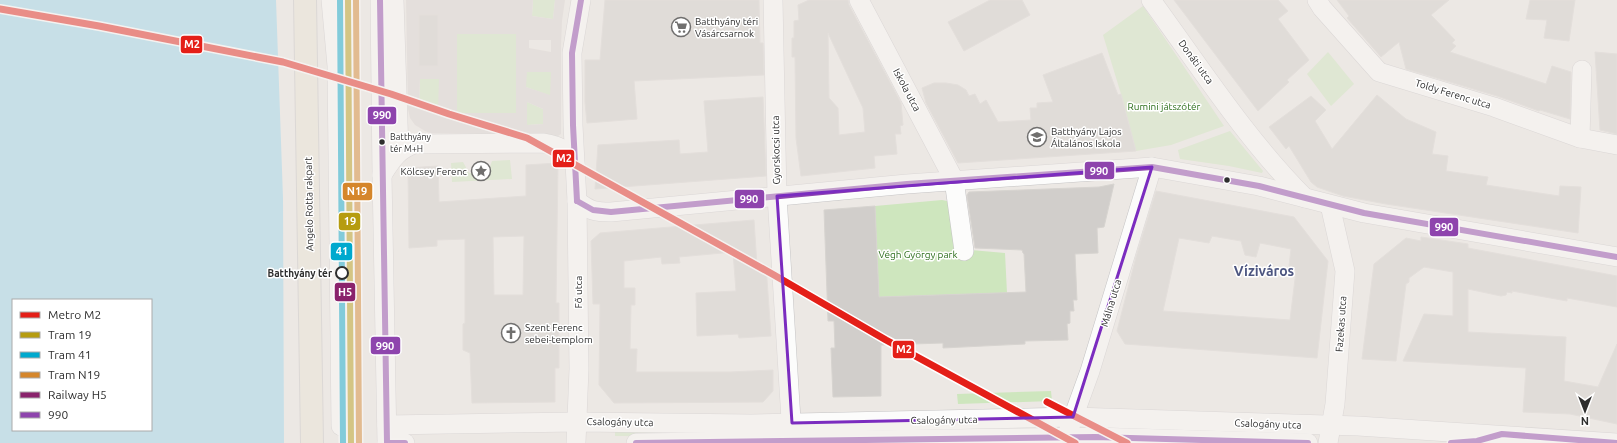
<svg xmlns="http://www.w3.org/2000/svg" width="1617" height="443" viewBox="0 0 1617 443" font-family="Ubuntu,sans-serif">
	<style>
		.green { fill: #cee6be }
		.plaza { fill: #dad6d2; fill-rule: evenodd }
		.water { fill: #99d6ec; fill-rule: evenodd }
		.building { fill: #d1cecb; stroke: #d7d4d0; fill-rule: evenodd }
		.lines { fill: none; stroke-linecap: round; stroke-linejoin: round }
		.minor-casing { stroke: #c5c4c5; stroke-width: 20 }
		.major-casing { stroke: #c6c5c4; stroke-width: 24 }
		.minor { stroke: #fcfcfb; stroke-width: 19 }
		.major { stroke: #e8e4d6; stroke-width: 22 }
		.bus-1-casing { stroke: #fff; stroke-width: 9 }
		.bus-1 { stroke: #8e44ad; stroke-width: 6 }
		.rail-1-casing { stroke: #fff; stroke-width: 10 }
		.rail-1 { stroke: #8a236c; stroke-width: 7 }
		.tram-1-casing { stroke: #fff; stroke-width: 9 }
		.tram-2-casing { stroke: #fff; stroke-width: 9 }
		.tram-3-casing { stroke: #fff; stroke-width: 9 }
		.tram-1 { stroke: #b69c10; stroke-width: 6 }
		.tram-2 { stroke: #00a9ce; stroke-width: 6 }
		.tram-3 { stroke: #d5862b; stroke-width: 6 }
		.metro-1-casing { stroke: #fff; stroke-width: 10 }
		.metro-1 { stroke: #e41f18; stroke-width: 7 }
		.marked { fill: none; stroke: #7b2cbf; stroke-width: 3; stroke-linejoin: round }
		.bus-dot { fill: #2e2e2e; stroke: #fff; stroke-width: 1.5 }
		.stop-dot { fill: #fff; stroke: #2e2e2e; stroke-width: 2 }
		.labels { text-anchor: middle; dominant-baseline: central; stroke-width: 3; stroke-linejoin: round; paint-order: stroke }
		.bus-label { font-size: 9px; fill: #2e2e2e; stroke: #fff; text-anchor: start }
		.poi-label { font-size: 10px; fill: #2e2e2e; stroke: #fff; text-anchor: start }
		.street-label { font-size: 10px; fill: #2e2e2e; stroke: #fff }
		.park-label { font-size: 10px; fill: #2c6e1b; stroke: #fff }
		.stop-label { font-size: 10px; font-weight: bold; fill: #2e2e2e; stroke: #fff; text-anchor: end }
		.district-label { font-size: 14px; font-weight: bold; fill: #4d5680; stroke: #fff }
		.line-badge { stroke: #fff; stroke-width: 1.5 }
		.badge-label { font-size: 11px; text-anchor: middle; font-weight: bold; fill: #fff }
	</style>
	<rect width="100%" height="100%" fill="#ece8e4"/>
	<!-- green -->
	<g class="green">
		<polygon points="533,0 555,0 553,19 532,16"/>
		<polygon points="1143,6 1224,126 1171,145 1136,151 1121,94 1103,35"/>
		<rect x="457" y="34" width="59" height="79"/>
		<polygon points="1328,52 1354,84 1331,106 1307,74"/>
		<polygon points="526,72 551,72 551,96 526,87"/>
		<polygon points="420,79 439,79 439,109 419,109"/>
		<polygon points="527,102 543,109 543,124 527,125"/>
		<polygon points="1230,131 1263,171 1262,173 1229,166 1180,159 1178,150"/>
		<polygon points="510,160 512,179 452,182 451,163 463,162 469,173 488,172 492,161"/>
		<polygon points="942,200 952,202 971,250 1005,253 1007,293 879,297 875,206"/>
		<polygon points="1051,391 1052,401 958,404 957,394"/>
		<polygon points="615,432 762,432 762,437 615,436"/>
	</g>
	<!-- plaza -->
	<path class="plaza" d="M406,0H533L532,16L553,19L555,0H565L562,21L561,46V134L555,138L517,134L430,133L425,131L415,125L410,118L408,109ZM419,15H438L437,66H419ZM457,34H516V113H457ZM529,40H551V52L529,48ZM527,72H551L550,95L526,87ZM420,79H439L438,109L419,108ZM527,102L543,109V124L527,125Z"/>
	<!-- water -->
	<path class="water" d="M0,0H276L283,198L284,443H0ZM13,300H151V430H13Z"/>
	<!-- building -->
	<g class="building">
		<polygon points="605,0 759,0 760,43 763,43 764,75 634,81 637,119 587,123 585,102 585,60 600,60"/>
		<path d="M809,0H848L849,5L901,103L903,125L900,126L901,134H895L897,154L874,156L875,168L801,176L796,138L795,57H792V38H794V21L799,20L798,5ZM828,33L863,108L865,132L839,135L838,108L829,98Z"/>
		<polygon points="990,0 1022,0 1030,15 964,51 948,22"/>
		<polygon points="1174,0 1278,0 1288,11 1278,19 1309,60 1287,80 1289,82 1258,111"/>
		<polygon points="1337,0 1449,0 1431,15 1455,40 1452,43 1456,46 1450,52 1546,84 1552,66 1571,72 1570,119 1540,110 1539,111 1497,96 1406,69 1399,42 1381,57 1347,18 1349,16"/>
		<polygon points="1530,0 1575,0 1569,41 1544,38 1547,20 1526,19"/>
		<rect x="419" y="15" width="19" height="51"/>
		<polygon points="1595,52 1617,54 1617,134 1600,130"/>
		<polygon points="1102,53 1118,95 1121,94 1136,151 958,163 926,103 922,88 934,83 946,83 958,85 966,90 969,96 975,94 980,104 986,100 998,122 1031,120 1030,108 1037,108 1037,103 1053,102 1043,75"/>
		<polygon points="1377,95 1406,119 1436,132 1432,154 1448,156 1446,171 1488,177 1486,185 1559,196 1560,186 1581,187 1578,233 1386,204 1343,196 1317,187 1311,182 1289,146 1286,149 1269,127 1311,96 1326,110 1315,121 1332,149"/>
		<polygon points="763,97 766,176 595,189 598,145 679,140 680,154 708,152 704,101"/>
		<path d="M558,163L556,303H559V368H555V402L472,403L470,353L463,350V324L465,323V239L437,240V246L409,248L408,168L438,166L439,202L526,196V165ZM524,236L523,295H494L493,237Z"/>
		<polygon points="1114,184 1104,227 1097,228 1098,253 1075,254 1077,300 1073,300 1074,311 1070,311 1070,323 1067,324 1068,340 1025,341 1025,344 943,348 943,343 881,345 881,396 833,397 831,348 835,348 834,321 828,321 824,210 875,206 879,297 1026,292 1024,254 1023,253 1022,250 975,248 967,195 969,192 1099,187"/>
		<path d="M1156,191L1294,217L1328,261L1317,358L1125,344L1117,331L1136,257ZM1212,236L1241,241L1245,255L1256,257L1260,243L1291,249L1289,266L1296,271L1290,320L1163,311L1179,238L1209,243Z"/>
		<polygon points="754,220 757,266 766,266 771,336 739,338 738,334 697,336 696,293 736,291 733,252 679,257 680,263 662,264 661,257 624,261 624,288 635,288 635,305 631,305 630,349 637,349 636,372 730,372 773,370 773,391 763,402 614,403 599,385 600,304 593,304 591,241 600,233"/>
		<polygon points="1421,237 1468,244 1468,248 1617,276 1617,307 1567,298 1567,301 1512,291 1512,293 1507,292 1506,295 1501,296 1468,289 1468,332 1566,337 1564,381 1598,387 1617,344 1617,424 1570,414 1523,412 1526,368 1403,361 1424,314 1453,316 1453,272 1424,267 1409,278 1409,282 1406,284 1396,361 1362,359 1374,264 1406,238 1421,241"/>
	</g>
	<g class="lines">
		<!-- minor casing -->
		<g class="minor-casing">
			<g id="minor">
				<polyline points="331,0 337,66 341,426"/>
				<polyline points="380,0 382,175 387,443"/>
				<polyline points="394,0 399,152"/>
				<polyline points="773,0 777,196 792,436"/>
				<polyline points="859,0 954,180 964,251"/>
				<path d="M1151,0C1200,67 1246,139 1305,198"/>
				<polyline points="1317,0 1322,8 1379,72 1494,107 1580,138 1617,145"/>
				<polyline points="1580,138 1582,70"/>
				<path d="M382,175C391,161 398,149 415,144L544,143C562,146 566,150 575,164"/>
				<path d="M577,201C590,211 595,212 611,212L907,184L1152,167L1259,186L1364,213L1617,257"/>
				<polyline points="387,425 578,422 751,424 1073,417 1358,426 1617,443"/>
				<polyline points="1069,429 1090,371 1152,167"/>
				<polyline points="387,443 405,443"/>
				<polyline points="576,443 579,369 577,201 573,125 572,53 581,0"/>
				<polyline points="636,443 1095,437 1308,443"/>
				<polyline points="1328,443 1335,404 1345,271 1330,205"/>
			</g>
		</g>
		<!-- major casing -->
		<g class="major-casing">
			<polyline id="major" points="305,0 312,443"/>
		</g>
		<!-- minor -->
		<use href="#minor" class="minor"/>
		<!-- major -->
		<use href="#major" class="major"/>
		<!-- bus-1 casing -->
		<g class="bus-1-casing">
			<g id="bus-1">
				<polyline points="380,0 387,443 405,443"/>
				<polyline points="577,201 593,210 611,212 907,184 1152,167 1259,186 1364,213 1617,257"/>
				<polyline points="577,201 573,125 572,53 581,0"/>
				<polyline points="636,443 1095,437 1308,443"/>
				<polyline points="1451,443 1477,441 1502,434 1617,443"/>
			</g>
		</g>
		<!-- bus-1 -->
		<use href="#bus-1" class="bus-1"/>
		<!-- rail-1 casing -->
		<g class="rail-1-casing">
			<polyline id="rail-1" points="343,141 347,443"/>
		</g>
		<!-- rail-1 -->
		<use href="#rail-1" class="rail-1"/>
		<!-- tram-1 casing -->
		<g class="tram-1-casing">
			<polyline id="tram-1" points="348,0 351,443"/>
		</g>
		<!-- tram-2 casing -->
		<g class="tram-2-casing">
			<polyline id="tram-2" points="340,0 343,443"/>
		</g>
		<!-- tram-3 casing -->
		<g class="tram-3-casing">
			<polyline id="tram-3" points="356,0 359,443"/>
		</g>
		<!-- tram-1 -->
		<use href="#tram-1" class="tram-1"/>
		<!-- tram-2 -->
		<use href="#tram-2" class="tram-2"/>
		<!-- tram-3 -->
		<use href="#tram-3" class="tram-3"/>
		<!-- metro-1 casing -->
		<g class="metro-1-casing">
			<g id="metro-1">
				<polyline points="0,9 99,26 283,62 391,94 449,114 527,138 774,275 886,340 1075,443"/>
				<polyline points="1047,402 1127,443"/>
			</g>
		</g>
		<!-- metro-1 -->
		<use href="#metro-1" class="metro-1"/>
	</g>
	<!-- marked area -->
	<path d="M0 0H1617V443H0ZM1152,167L1073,417L792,423L777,196Z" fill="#ece8e4" fill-opacity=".55" fill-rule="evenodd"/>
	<path class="marked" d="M1152,167L1073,417L792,423L777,196Z"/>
	<!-- icons -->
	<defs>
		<g id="supermarket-ring" transform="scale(1)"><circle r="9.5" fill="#fff" stroke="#706f6e" stroke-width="1.5"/><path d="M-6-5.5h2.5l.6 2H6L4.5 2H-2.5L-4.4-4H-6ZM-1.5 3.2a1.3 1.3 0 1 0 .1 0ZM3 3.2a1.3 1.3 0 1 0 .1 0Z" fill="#706f6e"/></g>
		<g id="school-ring" transform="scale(1)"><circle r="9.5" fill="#fff" stroke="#706f6e" stroke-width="1.5"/><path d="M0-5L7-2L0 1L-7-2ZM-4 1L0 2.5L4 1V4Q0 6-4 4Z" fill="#706f6e"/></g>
		<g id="sight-ring" transform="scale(1)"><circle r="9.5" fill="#fff" stroke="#706f6e" stroke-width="1.5"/><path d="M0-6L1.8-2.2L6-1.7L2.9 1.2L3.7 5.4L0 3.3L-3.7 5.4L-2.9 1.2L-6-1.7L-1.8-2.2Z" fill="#706f6e"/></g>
		<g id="church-ring" transform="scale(1)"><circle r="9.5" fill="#fff" stroke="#706f6e" stroke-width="1.5"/><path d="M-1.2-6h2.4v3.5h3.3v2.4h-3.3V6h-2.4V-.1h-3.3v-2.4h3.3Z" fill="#706f6e"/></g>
	</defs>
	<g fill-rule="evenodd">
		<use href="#supermarket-ring" x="681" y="27"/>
		<use href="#school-ring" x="1037" y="137"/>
		<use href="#sight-ring" x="481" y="171"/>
		<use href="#church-ring" x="511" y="333"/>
	</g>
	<!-- markers -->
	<g class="bus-dot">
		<circle cx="382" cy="142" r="3.5"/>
		<circle cx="1227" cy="180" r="3.5"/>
	</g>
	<circle class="stop-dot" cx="342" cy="273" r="6"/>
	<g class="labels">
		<!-- bus labels -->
		<g class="bus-label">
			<text x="390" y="137">Batthyány<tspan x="390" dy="12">tér M+H</tspan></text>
		</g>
		<!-- poi labels -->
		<g class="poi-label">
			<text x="695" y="21">Batthyány téri<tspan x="695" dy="12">Vásárcsarnok</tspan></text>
			<text x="1051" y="131">Batthyány Lajos<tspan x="1051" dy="12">Általános Iskola</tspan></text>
			<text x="467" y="171" text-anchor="end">Kölcsey Ferenc</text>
			<text x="525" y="327">Szent Ferenc<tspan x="525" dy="12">sebei-templom</tspan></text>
		</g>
		<!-- street labels -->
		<g class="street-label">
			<text transform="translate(1196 62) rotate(54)">Donáti utca</text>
			<text transform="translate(907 90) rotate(62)">Iskola utca</text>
			<text transform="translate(1453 94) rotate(17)">Toldy Ferenc utca</text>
			<text transform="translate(776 150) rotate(-91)">Gyorskocsi utca</text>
			<text transform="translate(309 204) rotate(-91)">Angelo Rotta rakpart</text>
			<text transform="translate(578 292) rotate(-90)">Fő utca</text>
			<text transform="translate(1111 303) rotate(-73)">Málna utca</text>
			<text transform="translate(1341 324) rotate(-86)">Fazekas utca</text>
			<text transform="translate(944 420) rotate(-1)">Csalogány utca</text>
			<text transform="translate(620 422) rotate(1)">Csalogány utca</text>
			<text transform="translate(1268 424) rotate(2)">Csalogány utca</text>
		</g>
		<!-- park labels -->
		<g class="park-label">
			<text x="1164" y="106">Rumini játszótér</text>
			<text x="918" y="254">Végh György park</text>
		</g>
		<!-- stop labels -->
		<g class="stop-label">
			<text x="332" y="273">Batthyány tér</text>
		</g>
		<!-- district labels -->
		<g class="district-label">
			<text x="1264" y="271">Víziváros</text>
		</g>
	</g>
	<g class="line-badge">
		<rect x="180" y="35" width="23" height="19" rx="4" fill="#e41f18"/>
		<rect x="367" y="106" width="30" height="19" rx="4" fill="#8e44ad"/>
		<rect x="552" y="149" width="23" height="19" rx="4" fill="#e41f18"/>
		<rect x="1084" y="161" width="31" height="19" rx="4" fill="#8e44ad"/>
		<rect x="342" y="182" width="31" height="19" rx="4" fill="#d5862b"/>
		<rect x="734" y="189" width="31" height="20" rx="4" fill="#8e44ad"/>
		<rect x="338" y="212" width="23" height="19" rx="4" fill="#b69c10"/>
		<rect x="1429" y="217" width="30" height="20" rx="4" fill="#8e44ad"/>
		<rect x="330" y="242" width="23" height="19" rx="4" fill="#00a9ce"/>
		<rect x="334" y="282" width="22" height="20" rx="4" fill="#8a236c"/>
		<rect x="370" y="336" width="31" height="19" rx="4" fill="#8e44ad"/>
		<rect x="892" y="340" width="23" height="19" rx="4" fill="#e41f18"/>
	</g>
	<g class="badge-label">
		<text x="192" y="48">M2</text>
		<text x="382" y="119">990</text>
		<text x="564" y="162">M2</text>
		<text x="1099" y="175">990</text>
		<text x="357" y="195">N19</text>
		<text x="749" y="203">990</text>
		<text x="350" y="225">19</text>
		<text x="1444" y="231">990</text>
		<text x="342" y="255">41</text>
		<text x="345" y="296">H5</text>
		<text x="385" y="350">990</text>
		<text x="904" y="353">M2</text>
	</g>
	<!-- legend -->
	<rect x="12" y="299" width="140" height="132" fill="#ffffff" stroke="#ababab"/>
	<rect x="20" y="312" width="20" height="6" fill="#e41f18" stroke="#ababab"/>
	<text x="48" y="319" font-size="12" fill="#2e2e2e">Metro M2</text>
	<rect x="20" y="332" width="20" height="6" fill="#b69c10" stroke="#ababab"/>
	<text x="48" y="339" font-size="12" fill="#2e2e2e">Tram 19</text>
	<rect x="20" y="352" width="20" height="6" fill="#00a9ce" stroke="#ababab"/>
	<text x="48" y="359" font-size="12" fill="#2e2e2e">Tram 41</text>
	<rect x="20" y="372" width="20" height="6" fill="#d5862b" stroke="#ababab"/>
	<text x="48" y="379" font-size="12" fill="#2e2e2e">Tram N19</text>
	<rect x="20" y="392" width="20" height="6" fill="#8a236c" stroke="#ababab"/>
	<text x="48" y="399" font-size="12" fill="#2e2e2e">Railway H5</text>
	<rect x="20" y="412" width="20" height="6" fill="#8e44ad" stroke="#ababab"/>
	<text x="48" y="419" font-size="12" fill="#2e2e2e">990</text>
	<!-- north arrow -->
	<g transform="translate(1585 411) rotate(180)" stroke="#ffffff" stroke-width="3" paint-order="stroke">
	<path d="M0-3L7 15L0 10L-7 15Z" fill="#2e2e2e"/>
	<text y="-6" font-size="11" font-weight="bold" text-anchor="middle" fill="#2e2e2e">N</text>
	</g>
</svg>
